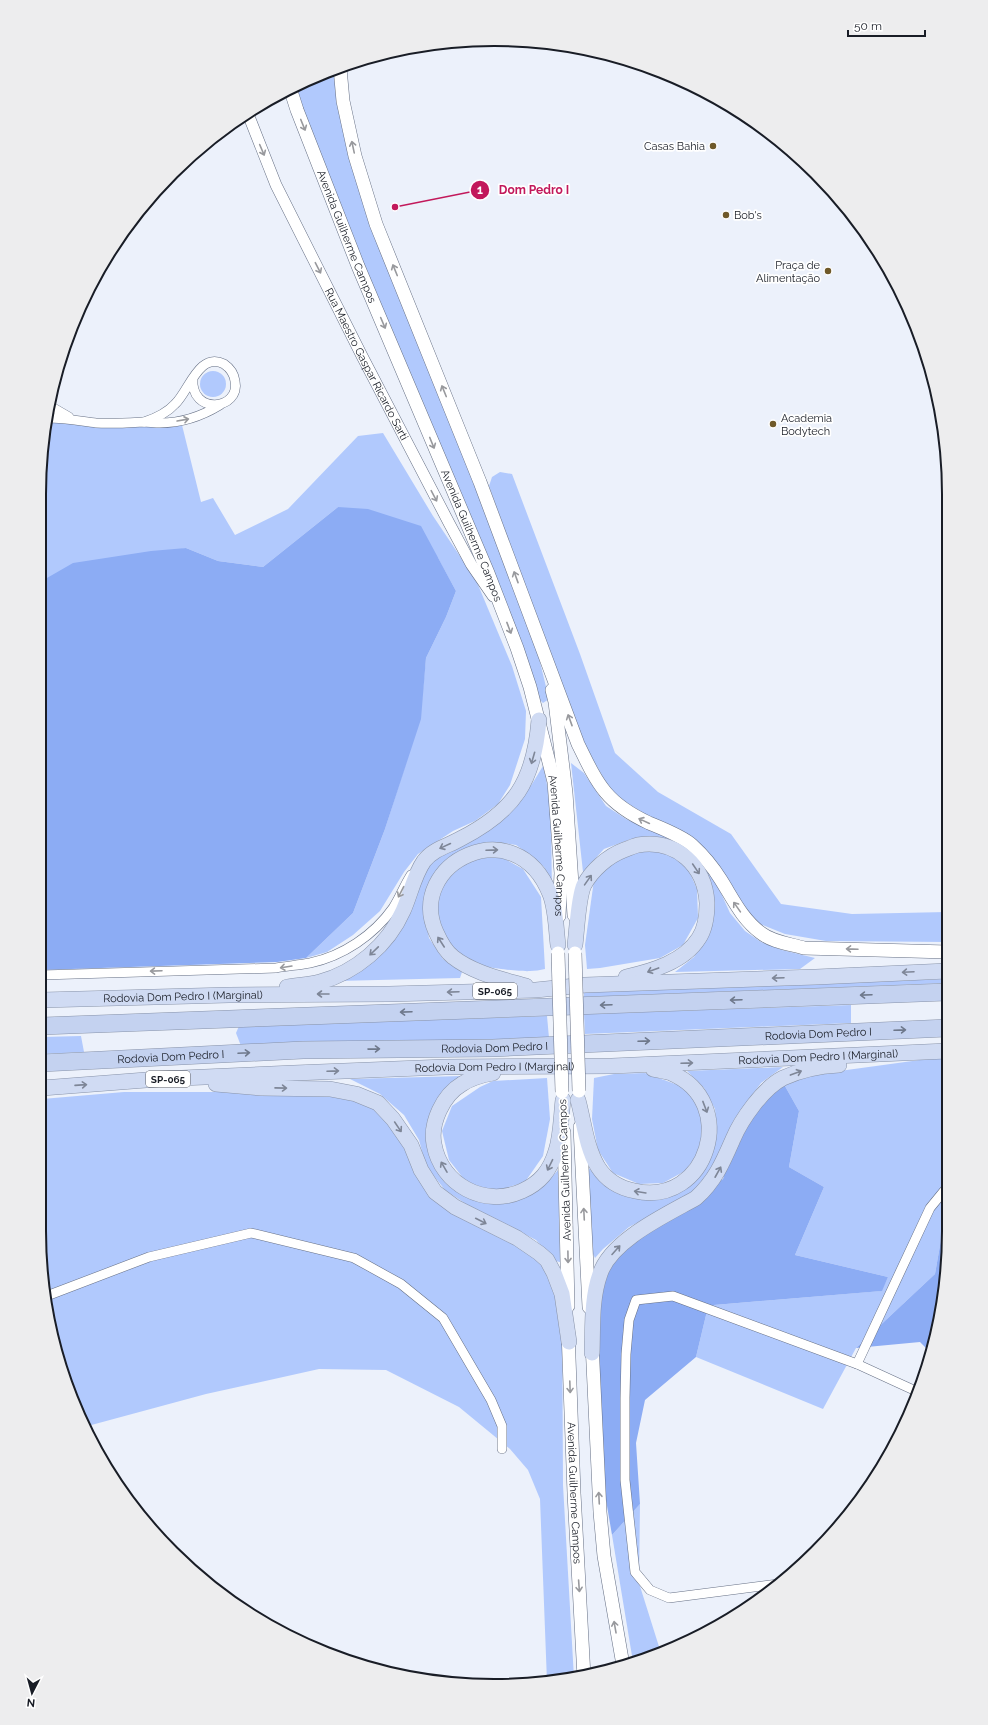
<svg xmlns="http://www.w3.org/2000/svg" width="988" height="1725" viewBox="0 0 988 1725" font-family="Raleway,sans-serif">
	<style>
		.green { fill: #b1c9fd }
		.forest { fill: #8cacf4 }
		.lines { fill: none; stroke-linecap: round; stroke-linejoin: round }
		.minor-casing { stroke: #667085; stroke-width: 10 }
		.tertiary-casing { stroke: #667085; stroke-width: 12 }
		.secondary-casing { stroke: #667085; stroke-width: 14 }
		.trunk-casing { stroke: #8893a9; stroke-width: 16 }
		.motorway-casing { stroke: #8893a9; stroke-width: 18 }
		.minor { stroke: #fff; stroke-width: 9 }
		.tertiary { stroke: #fff; stroke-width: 11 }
		.secondary { stroke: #fff; stroke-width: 13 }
		.trunk { stroke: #d0dbf3; stroke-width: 15 }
		.motorway { stroke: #c4d2f0; stroke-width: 17 }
		.secondary-bridge-casing { stroke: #667085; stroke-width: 14; stroke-linecap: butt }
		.secondary-bridge { stroke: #fff; stroke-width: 13 }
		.oneway { stroke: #98999d }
		.oneway2 { stroke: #7e8697 }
		.oneway3 { stroke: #6e788b }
		.poi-dot { fill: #6f5929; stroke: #fff; stroke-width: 1.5 }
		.labels { text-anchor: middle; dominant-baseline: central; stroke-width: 3.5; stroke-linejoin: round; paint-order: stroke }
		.shield { fill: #fff; stroke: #5e6167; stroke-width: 1 }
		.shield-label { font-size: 10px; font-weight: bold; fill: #191d26 }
		.poi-label { font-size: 11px; fill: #191d26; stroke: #fff; text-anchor: end }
		.street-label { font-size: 11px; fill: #191d26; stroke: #fff }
		.rim { fill: none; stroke: #191d26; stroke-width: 2 }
		.leader { fill: none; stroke: #c2185b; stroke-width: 1.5 }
		.callout-dot { fill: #c2185b; stroke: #fff; stroke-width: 1.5 }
		.mark-label { font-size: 12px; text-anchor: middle; font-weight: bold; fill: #fff }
		.callout-label { font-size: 12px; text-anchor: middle; font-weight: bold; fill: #c2185b; stroke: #fff; stroke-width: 3.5; stroke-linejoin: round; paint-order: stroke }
	</style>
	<rect width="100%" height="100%" fill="#ecf1fb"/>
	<!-- green -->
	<g class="green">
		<polygon points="338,69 354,163 507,566 538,654 549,699 543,703 540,700 371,287 293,86"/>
		<circle cx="213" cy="384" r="13"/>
		<polygon points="48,419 181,421 201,502 213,498 235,535 288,509 358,436 383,433 433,516 476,580 512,666 526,711 525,739 510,785 498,804 475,821 453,831 418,854 404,872 380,911 353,935 327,952 306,958 353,913 385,829 420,719 426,658 446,617 456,591 438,558 338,507 263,567 218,561 186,548 40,582 40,464"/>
		<polygon points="500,472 512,474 580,654 615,753 658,792 731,834 781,904 852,914 947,912 947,942 826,941 785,934 755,922 710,855 613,794 579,736 489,486 492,477"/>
		<polygon points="571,763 584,773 606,806 626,819 690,848 716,882 730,913 745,931 761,942 782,950 815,958 800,969 675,972 694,957 707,938 713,908 711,883 703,867 662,839 631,839 604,849 583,872"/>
		<path d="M543,766C553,803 551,844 552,882L544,867L530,855L516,845L497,842L479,844L457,854L440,867L428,886L424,911L429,938L443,959L462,972L460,978L337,981L372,961L426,865L513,808L532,784Z"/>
		<polygon points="653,850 684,860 697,889 698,918 683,945 660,958 600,968 587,969 585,945 594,880 617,856"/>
		<path d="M503,858L523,869L541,897L545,969C540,970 535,971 530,971C522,972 478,967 473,963C427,937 423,881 475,860C483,857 495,858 503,858Z"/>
		<polygon points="947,979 947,983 584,997 584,991"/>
		<polygon points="851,1005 851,1023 585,1034 584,1014"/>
		<polygon points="547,1016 549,1038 241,1046 236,1033 239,1026"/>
		<polygon points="81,1036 84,1052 42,1054 42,1037"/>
		<polygon points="947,1058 948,1209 946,1211 935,1274 856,1348 823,1409 696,1357 707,1311 714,1305 881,1291 888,1277 795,1255 824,1187 789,1167 799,1111 781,1079 927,1059"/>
		<polygon points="783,1067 761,1083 735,1118 710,1173 692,1194 629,1227 603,1249 595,1258 591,1250 586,1165 599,1179 657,1198 709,1159 717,1135 715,1109 704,1088 687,1071"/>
		<polygon points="645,1073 686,1088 704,1117 701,1150 685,1171 663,1183 639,1184 613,1173 598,1150 592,1119 594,1078 614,1074"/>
		<polygon points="462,1076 448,1086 431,1153 477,1200 545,1185 558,1170 560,1262 555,1261 536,1240 507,1225 475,1210 445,1190 426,1166 419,1140 404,1115 380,1094 350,1079"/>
		<polygon points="547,1078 550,1119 543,1156 525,1182 496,1191 467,1183 449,1160 442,1131 452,1106 480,1087 493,1081"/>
		<polygon points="124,1092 349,1092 386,1112 430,1184 547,1260 562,1294 563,1485 574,1678 547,1682 540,1499 528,1470 510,1449 459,1407 386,1370 319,1369 206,1394 84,1427 63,1377 43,1291 42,1099"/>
		<polygon points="640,1504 639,1583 661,1653 633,1662 612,1535"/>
	</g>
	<!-- forest -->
	<g class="forest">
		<polygon points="338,507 368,509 421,526 456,591 446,617 426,658 421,719 385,829 353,913 306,958 277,962 42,970 40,582 73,563 151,551 186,548 218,561 263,567"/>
		<polygon points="781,1079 799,1111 789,1167 824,1187 795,1255 888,1277 882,1291 714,1305 707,1311 696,1357 645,1400 636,1443 640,1504 612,1535 601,1471 594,1405 600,1273 626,1240 723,1179 737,1131"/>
		<polygon points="948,1209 948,1261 930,1352 920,1342 856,1348 935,1274 946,1211"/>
	</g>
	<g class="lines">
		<!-- minor casing -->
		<g class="minor-casing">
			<g id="minor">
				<polyline points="50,406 69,417"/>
				<path d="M48,418C64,418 80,421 96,423C112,424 126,423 142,422C148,422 154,423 160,423C182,423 202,416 220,405"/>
				<path d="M144,422C156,418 167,413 175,404C189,391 199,351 224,364C230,368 234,374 235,381C241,410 190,416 193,378"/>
				<path d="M42,975L276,968C288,966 299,965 310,963C343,956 374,935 393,908C400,897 404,886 411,875"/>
				<polyline points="44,1297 149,1257 251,1233 354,1258 401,1284 443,1318 491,1400 502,1426 502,1449"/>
				<polyline points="857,1364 930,1208 948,1186"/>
				<polyline points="778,1584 669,1598 650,1590 635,1572 625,1480 625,1398 626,1354 629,1320 636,1300 673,1296 857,1364 918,1392"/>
			</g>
		</g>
		<!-- tertiary casing -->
		<g class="tertiary-casing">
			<g id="tertiary">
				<path id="s1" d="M248,114L276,185L362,356L449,523L471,564L493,596"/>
			</g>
		</g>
		<!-- secondary casing -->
		<g class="secondary-casing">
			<g id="secondary">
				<path d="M340,68L343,101L355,156L376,224L480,482L578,744C598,785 606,803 649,823C661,828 682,836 692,845C703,855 713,867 721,880C733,899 742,919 761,933C772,942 790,944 804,948L947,952"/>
				<path id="s2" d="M290,88L297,110L358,266L488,573L517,648L530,687L554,782L561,873L559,916"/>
				<polyline points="552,690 555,702 566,793 574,915"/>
				<polyline points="580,1127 589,1307"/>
				<polyline points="564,1132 568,1306"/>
				<path id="s3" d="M568,1331L574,1493L584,1677"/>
				<polyline points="592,1343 600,1512 604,1556 623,1665"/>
			</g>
		</g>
		<!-- trunk casing -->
		<g class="trunk-casing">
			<g id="trunk">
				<path d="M575,945C577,930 578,898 584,885C592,870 608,856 624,850C629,848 634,846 638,845C677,839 705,866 707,903C707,914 705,929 699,938C684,962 652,971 626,977"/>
				<path d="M526,986C502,979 473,973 453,957C445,951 440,941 436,932C405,863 516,808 550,894C556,909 556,929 558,945"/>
				<path d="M287,987C298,985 310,985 320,982C356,972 388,945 403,911C410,896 414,875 424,861C433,849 448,846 460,839C515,811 534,781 539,720"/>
				<path id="s4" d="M42,1000L229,995L389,994L536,990L585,985L816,977L947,971"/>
				<path d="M493,1073C482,1075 471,1078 462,1084C443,1095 430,1123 434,1144C441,1185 485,1208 522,1191C540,1183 550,1171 556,1151C561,1136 561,1117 563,1100"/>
				<polyline points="216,1084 261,1088 330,1089 356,1094 378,1103 393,1119 411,1145 421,1170 435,1192 455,1207 517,1238 539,1253 547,1260 554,1273 562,1294 569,1342"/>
				<path id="s5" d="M42,1088L159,1079L294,1073L445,1067L612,1066L947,1051"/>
				<path d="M578,1100C584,1122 586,1147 598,1167C607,1181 619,1188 635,1191C708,1207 740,1102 671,1073C665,1071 659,1070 653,1069"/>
				<path d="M592,1353C593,1327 591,1299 600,1274C611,1240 666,1215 696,1198C715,1181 723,1162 733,1139C741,1120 763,1088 783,1078C800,1070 820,1066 839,1065"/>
			</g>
		</g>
		<!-- motorway casing -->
		<g class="motorway-casing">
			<g id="motorway">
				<polyline points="42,1026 947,992"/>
				<path id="s6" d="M42,1063L303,1050L493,1048L947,1028"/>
			</g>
		</g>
		<!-- minor -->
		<use href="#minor" class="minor"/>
		<!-- tertiary -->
		<use href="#tertiary" class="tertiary"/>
		<!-- secondary -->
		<use href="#secondary" class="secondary"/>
		<!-- trunk -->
		<use href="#trunk" class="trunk"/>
		<!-- motorway -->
		<use href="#motorway" class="motorway"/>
		<!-- secondary-bridge casing -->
		<g class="secondary-bridge-casing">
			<g id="secondary-bridge">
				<polyline points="558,953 562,1092"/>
				<polyline points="575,953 579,1091"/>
			</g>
		</g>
		<!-- secondary-bridge -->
		<use href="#secondary-bridge" class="secondary-bridge"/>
	</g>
	<!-- one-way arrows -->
	<defs><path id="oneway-shaft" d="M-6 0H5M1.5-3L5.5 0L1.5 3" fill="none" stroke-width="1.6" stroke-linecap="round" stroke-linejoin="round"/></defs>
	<g class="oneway">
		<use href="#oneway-shaft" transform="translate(303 125) rotate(68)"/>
		<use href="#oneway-shaft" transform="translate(353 147) rotate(-102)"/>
		<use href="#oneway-shaft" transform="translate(262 150) rotate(67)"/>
		<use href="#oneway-shaft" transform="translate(318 268) rotate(63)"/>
		<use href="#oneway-shaft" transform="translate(395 270) rotate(-112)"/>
		<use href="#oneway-shaft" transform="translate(383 323) rotate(67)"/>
		<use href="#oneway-shaft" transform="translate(444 391) rotate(-112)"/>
		<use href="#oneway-shaft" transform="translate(183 420) rotate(-10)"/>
		<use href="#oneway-shaft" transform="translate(432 443) rotate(68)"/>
		<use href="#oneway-shaft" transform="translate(434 496) rotate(62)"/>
		<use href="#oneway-shaft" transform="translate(516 577) rotate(-110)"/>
		<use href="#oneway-shaft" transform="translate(509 628) rotate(69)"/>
		<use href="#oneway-shaft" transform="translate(570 720) rotate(-110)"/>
		<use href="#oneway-shaft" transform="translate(644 821) rotate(-155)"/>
		<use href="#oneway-shaft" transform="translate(401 892) rotate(117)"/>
		<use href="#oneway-shaft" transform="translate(737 907) rotate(-125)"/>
		<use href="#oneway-shaft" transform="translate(852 949) rotate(-178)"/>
		<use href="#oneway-shaft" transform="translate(286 967) rotate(171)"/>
		<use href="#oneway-shaft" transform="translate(156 971) rotate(178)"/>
		<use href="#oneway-shaft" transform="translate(584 1214) rotate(-93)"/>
		<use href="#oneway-shaft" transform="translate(568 1257) rotate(89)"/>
		<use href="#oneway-shaft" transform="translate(570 1387) rotate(88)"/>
		<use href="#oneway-shaft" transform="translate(599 1498) rotate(-93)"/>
		<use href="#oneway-shaft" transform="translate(579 1586) rotate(86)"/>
		<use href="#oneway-shaft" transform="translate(615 1627) rotate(-100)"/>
	</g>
	<g class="oneway2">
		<use href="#oneway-shaft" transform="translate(533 758) rotate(106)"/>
		<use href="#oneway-shaft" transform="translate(445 846) rotate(155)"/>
		<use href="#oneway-shaft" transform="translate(492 850) rotate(-2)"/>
		<use href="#oneway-shaft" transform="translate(696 869) rotate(56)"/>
		<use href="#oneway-shaft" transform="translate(588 880) rotate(-55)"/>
		<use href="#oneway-shaft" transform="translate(441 942) rotate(-123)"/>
		<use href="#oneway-shaft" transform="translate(374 951) rotate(136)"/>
		<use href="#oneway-shaft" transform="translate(653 970) rotate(160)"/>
		<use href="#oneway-shaft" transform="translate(908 972) rotate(177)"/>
		<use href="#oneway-shaft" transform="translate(778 978) rotate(178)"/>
		<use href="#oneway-shaft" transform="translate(453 992) rotate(178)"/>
		<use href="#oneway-shaft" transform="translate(323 994) rotate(180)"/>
		<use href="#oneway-shaft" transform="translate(687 1063) rotate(-2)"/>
		<use href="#oneway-shaft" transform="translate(333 1071) rotate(-2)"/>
		<use href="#oneway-shaft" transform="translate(796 1073) rotate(-20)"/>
		<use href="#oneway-shaft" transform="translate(81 1085) rotate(-4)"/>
		<use href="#oneway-shaft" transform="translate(281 1088) rotate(1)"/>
		<use href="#oneway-shaft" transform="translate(705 1107) rotate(69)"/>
		<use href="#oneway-shaft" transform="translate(398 1127) rotate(56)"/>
		<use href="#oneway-shaft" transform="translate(550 1165) rotate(116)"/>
		<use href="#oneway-shaft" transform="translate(444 1167) rotate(-120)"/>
		<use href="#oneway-shaft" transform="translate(718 1172) rotate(-61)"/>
		<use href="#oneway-shaft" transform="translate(640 1192) rotate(-171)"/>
		<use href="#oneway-shaft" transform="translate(481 1221) rotate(27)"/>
		<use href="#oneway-shaft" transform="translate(616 1250) rotate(-48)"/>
	</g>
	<g class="oneway3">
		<use href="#oneway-shaft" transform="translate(866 995) rotate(178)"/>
		<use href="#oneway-shaft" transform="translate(736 1000) rotate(178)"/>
		<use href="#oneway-shaft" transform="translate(606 1005) rotate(178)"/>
		<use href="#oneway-shaft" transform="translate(406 1012) rotate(178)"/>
		<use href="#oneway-shaft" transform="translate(900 1030) rotate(-2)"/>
		<use href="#oneway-shaft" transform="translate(644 1041) rotate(-2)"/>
		<use href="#oneway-shaft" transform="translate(374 1049) rotate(-1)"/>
		<use href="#oneway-shaft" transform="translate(244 1053) rotate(-3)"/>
	</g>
	<!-- markers -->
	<g class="poi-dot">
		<circle cx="713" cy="146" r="4"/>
		<circle cx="726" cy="215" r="4"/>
		<circle cx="828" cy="271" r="4"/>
		<circle cx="773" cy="424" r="4"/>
	</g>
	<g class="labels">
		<!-- shield labels -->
		<g class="shield">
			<rect x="473" y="983" width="44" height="16" rx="3"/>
			<rect x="146" y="1071" width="44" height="16" rx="3"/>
		</g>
		<g class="shield-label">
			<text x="495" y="991">SP-065</text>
			<text x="168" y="1079">SP-065</text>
		</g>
		<!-- poi labels -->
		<g class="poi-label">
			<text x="705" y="146">Casas Bahia</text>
			<text x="734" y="215" text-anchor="start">Bob's</text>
			<text x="820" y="265">Praça de<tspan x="820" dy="13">Alimentação</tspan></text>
			<text x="781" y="418" text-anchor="start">Academia<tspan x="781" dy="13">Bodytech</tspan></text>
		</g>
		<!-- street labels -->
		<g class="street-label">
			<text stroke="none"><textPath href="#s2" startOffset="159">Avenida Guilherme Campos</textPath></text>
			<text stroke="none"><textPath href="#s1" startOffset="277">Rua Maestro Gaspar Ricardo Sarti</textPath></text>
			<text stroke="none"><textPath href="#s2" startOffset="483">Avenida Guilherme Campos</textPath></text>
			<text stroke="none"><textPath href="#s2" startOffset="807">Avenida Guilherme Campos</textPath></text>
			<text stroke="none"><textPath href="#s4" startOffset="141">Rodovia Dom Pedro I (Marginal)</textPath></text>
			<text stroke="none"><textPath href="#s6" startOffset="777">Rodovia Dom Pedro I</textPath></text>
			<text stroke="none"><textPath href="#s6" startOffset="453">Rodovia Dom Pedro I</textPath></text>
			<text stroke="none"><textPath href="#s6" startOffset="129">Rodovia Dom Pedro I</textPath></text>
			<text stroke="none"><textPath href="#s5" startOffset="777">Rodovia Dom Pedro I (Marginal)</textPath></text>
			<text stroke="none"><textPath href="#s5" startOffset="453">Rodovia Dom Pedro I (Marginal)</textPath></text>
			<text transform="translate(565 1170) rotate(-92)">Avenida Guilherme Campos</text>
			<text stroke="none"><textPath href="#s3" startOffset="162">Avenida Guilherme Campos</textPath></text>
		</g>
	</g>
	<!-- crop -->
	<path d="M0 0H988V1725H0ZM494 46H494A448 448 0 0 1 942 494V1231A448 448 0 0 1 494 1679H494A448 448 0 0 1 46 1231V494A448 448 0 0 1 494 46Z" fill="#ededee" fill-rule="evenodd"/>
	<path class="rim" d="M494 46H494A448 448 0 0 1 942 494V1231A448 448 0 0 1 494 1679H494A448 448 0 0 1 46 1231V494A448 448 0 0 1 494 46Z"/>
	<!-- callouts -->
	<path class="leader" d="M395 207L480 190"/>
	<g class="callout-dot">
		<circle cx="395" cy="207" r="4"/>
		<circle cx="480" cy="190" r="10"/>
	</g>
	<g class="mark-label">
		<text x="480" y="194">1</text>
	</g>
	<g class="callout-label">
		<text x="534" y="194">Dom Pedro I</text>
	</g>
	<!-- north arrow -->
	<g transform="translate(32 1693) rotate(186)" stroke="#ffffff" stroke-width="3" paint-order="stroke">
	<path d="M0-3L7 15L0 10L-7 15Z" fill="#191d26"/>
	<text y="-6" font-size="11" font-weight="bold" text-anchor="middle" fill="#191d26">N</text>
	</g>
	<!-- scale -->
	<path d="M848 30v6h77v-6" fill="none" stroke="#191d26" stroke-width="2"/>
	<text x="854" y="30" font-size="12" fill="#191d26" stroke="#ffffff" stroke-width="3" paint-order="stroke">50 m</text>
</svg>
